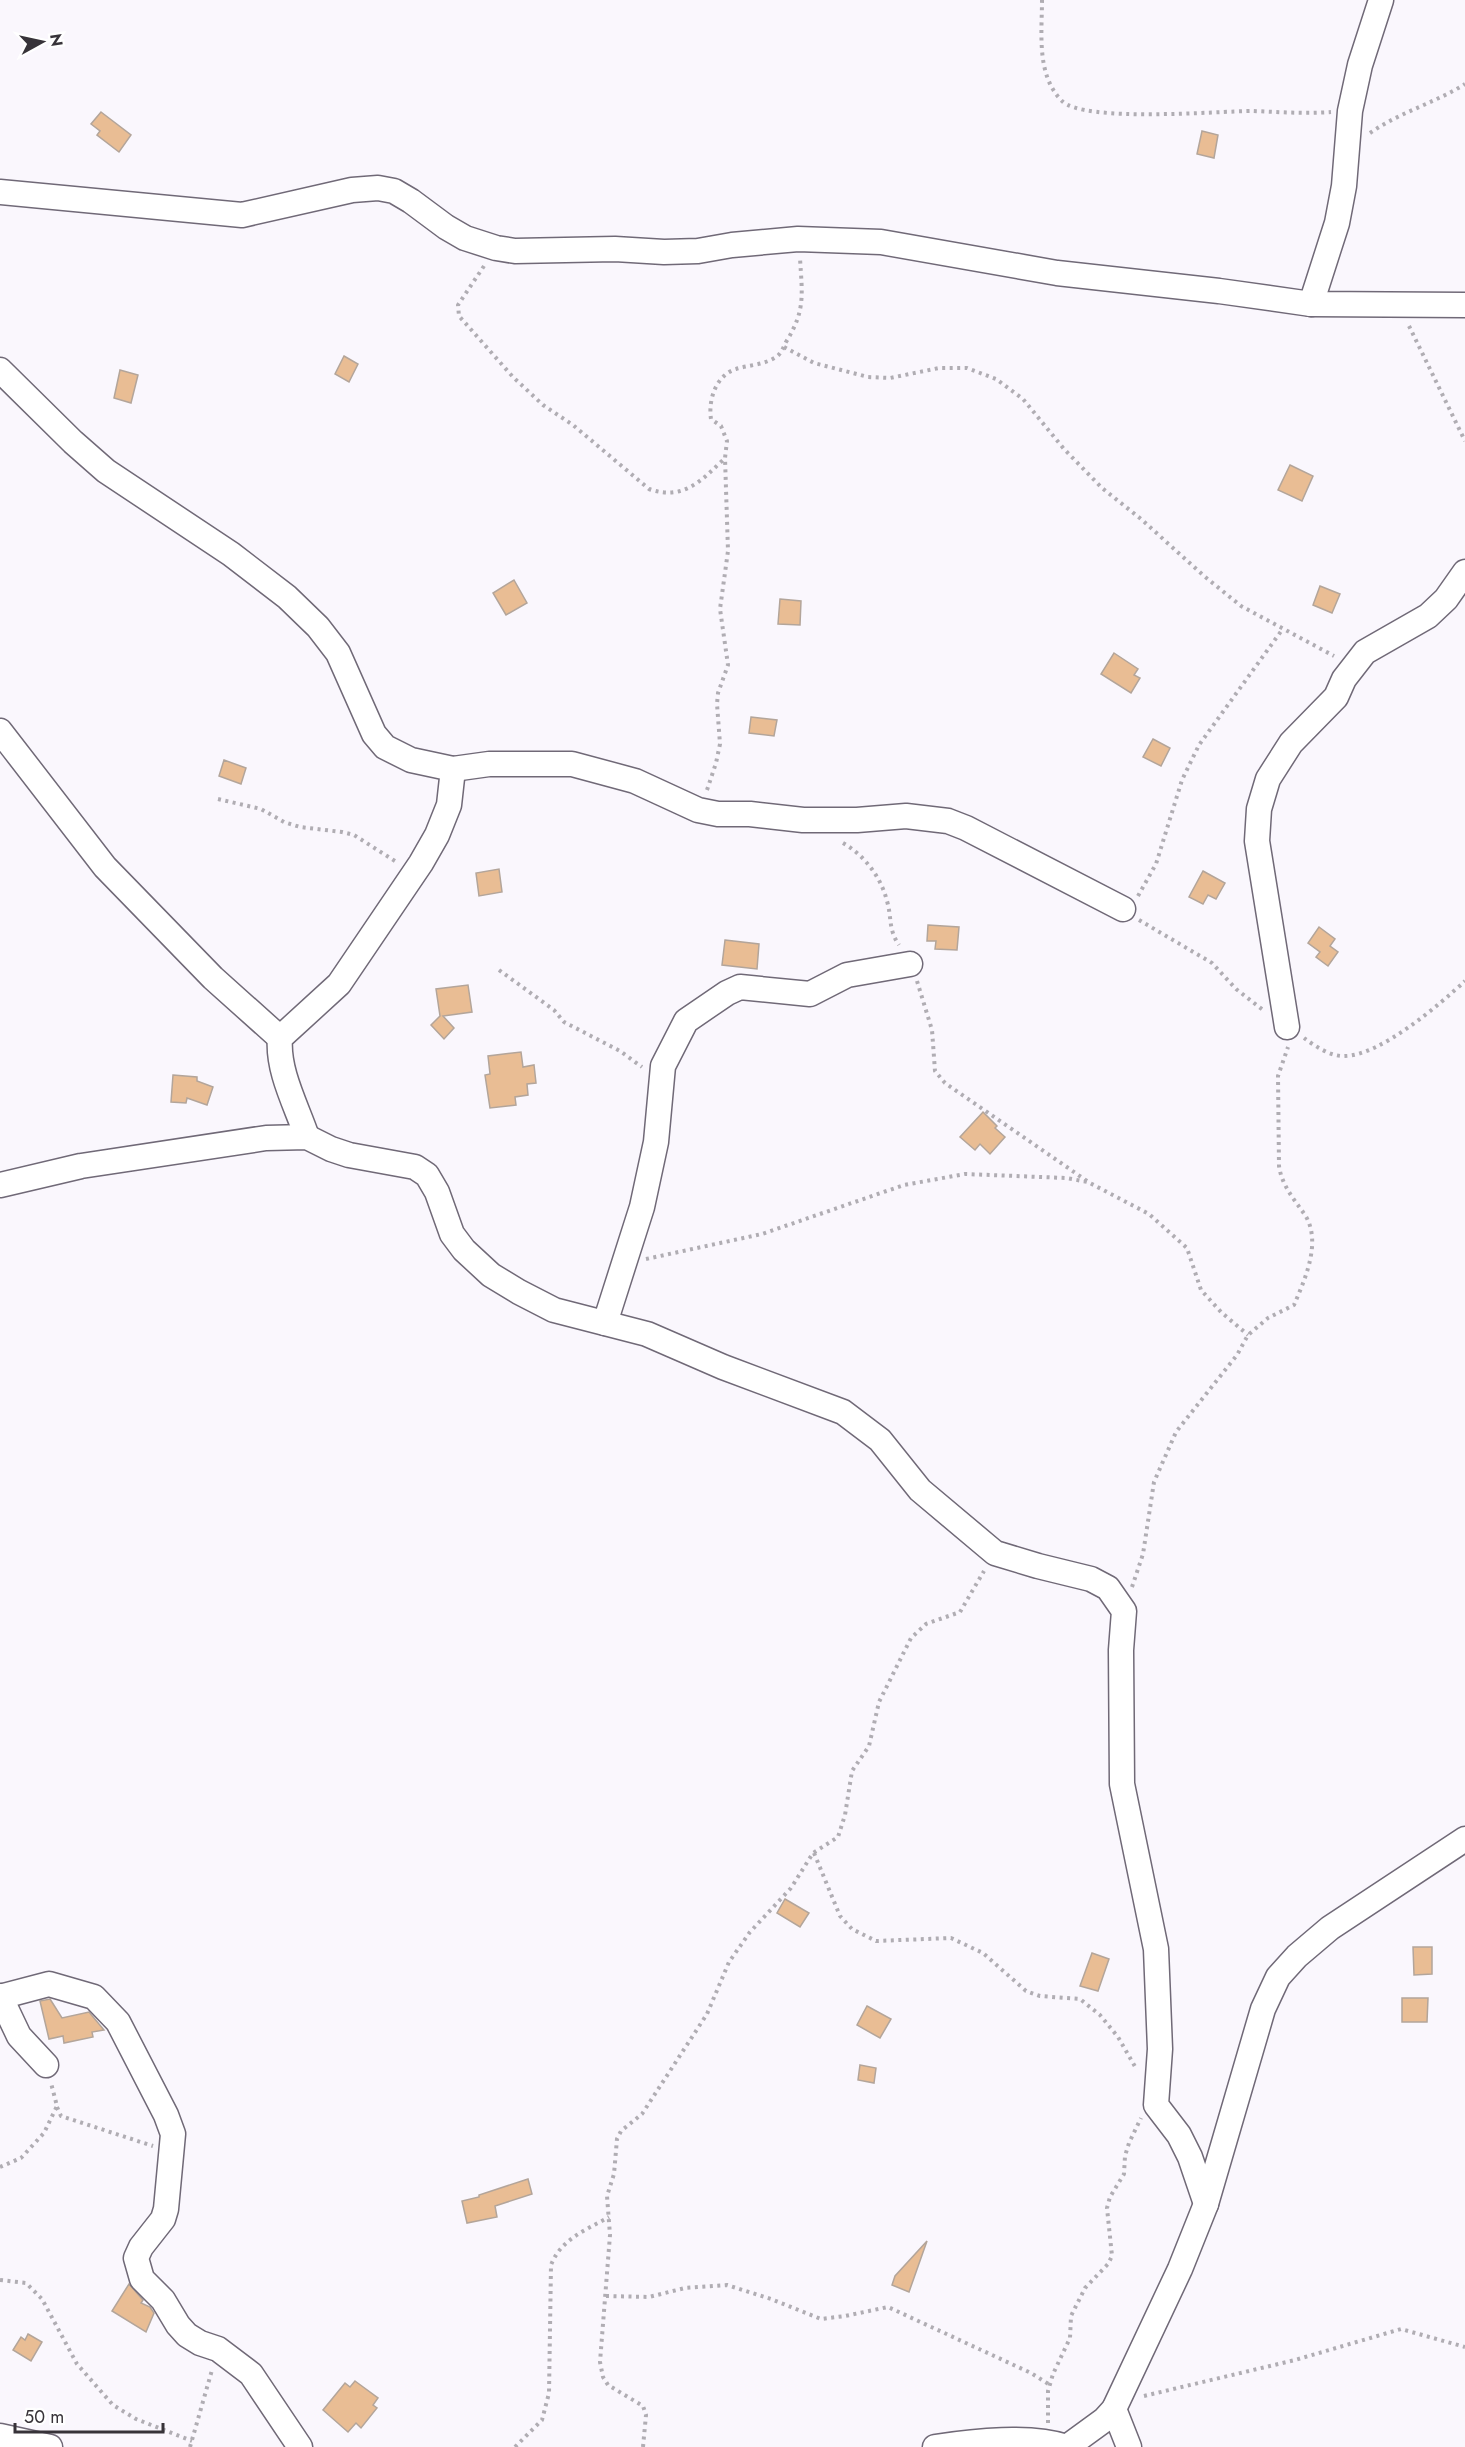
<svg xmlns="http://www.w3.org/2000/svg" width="1465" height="2447" viewBox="0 0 1465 2447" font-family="Jost,sans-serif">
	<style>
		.building { fill: #e9bd94; stroke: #b3a59a; stroke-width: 1.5 }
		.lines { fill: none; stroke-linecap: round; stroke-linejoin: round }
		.minor-casing { stroke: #706977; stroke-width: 27 }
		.path { stroke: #b0adb3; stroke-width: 4; stroke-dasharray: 3 4.5; stroke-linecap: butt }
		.minor { stroke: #fff; stroke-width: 24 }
	</style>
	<rect width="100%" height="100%" fill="#faf7fd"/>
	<!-- building -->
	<g class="building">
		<polygon points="101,112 131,135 119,152 97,135 100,131 91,124"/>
		<polygon points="1202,131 1218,135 1214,158 1197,154"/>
		<polygon points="344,356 358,364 349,382 335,374"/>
		<polygon points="120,370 138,375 131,403 114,398"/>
		<polygon points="1290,465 1313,476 1302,501 1278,490"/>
		<polygon points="514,580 527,603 506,615 493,593"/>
		<polygon points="1320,586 1340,594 1332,613 1313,605"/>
		<polygon points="780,599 801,601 800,625 778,624"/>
		<polygon points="1114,653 1138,669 1134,675 1140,678 1131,693 1101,674"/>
		<polygon points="751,717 777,720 774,736 749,733"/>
		<polygon points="1153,739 1170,748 1161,766 1143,757"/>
		<polygon points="224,760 246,768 241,784 219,776"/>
		<polygon points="499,869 502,892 479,896 476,873"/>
		<polygon points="1203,871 1225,883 1216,899 1208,895 1203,904 1189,897"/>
		<polygon points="928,925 959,927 957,950 935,949 936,941 927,941"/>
		<polygon points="1319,927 1335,939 1330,946 1338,952 1328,966 1316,957 1320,952 1308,943"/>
		<polygon points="725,940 759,944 757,969 722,965"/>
		<polygon points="468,985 472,1012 443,1016 454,1028 444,1039 431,1025 440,1016 436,989"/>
		<polygon points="521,1052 523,1067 534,1065 536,1083 527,1084 528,1095 515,1097 516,1105 490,1108 485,1075 490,1074 488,1056"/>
		<polygon points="173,1075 197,1077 197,1081 213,1087 207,1105 187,1098 186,1103 171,1102"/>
		<polygon points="983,1112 997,1126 995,1128 1005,1137 990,1154 980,1144 975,1150 960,1137"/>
		<polygon points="785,1899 809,1913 800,1927 777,1913"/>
		<polygon points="1413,1947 1432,1947 1432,1974 1414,1975"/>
		<polygon points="1092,1953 1109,1959 1098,1991 1080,1986"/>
		<polygon points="1402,1998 1428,1998 1427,2022 1402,2022"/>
		<polygon points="50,1999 62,2018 89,2012 104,2030 92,2032 93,2037 64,2043 63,2036 49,2039 40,2001"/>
		<polygon points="867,2006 891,2019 880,2038 857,2025"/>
		<polygon points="860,2065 876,2068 874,2083 858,2080"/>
		<polygon points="528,2179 532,2194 495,2206 497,2217 467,2223 462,2201 479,2197 479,2195"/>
		<polygon points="927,2241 909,2292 892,2285 895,2276"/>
		<polygon points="129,2284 143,2300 141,2303 150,2307 154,2313 146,2332 112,2311"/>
		<polygon points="28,2334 42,2342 31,2361 13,2350 21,2337 25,2340"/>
		<polygon points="355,2381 378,2398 373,2405 377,2408 361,2428 356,2423 348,2432 323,2410 345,2383 350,2387"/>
	</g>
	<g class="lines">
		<!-- minor casing -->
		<g class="minor-casing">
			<g id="minor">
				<polyline points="0,192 242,215 352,190 378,188 394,191 411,201 446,227 465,238 496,248 515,251 615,249 664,252 698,251 732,245 798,239 881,242 1057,273 1219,291 1311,304 1465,305"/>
				<polyline points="1311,304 1337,223 1344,186 1350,111 1360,65 1381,0"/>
				<polyline points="0,370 73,442 106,471 231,554 287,597 318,627 338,653 374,734 385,747 411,760 453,769 489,764 572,764 635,781 698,810 718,814 750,814 803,820 857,820 906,816 948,821 966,828 1123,909"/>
				<polyline points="0,731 105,867 213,978 280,1038"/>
				<polyline points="1287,1027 1257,841 1259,809 1268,779 1291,743 1336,697 1344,679 1365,652 1428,616 1446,599 1465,572"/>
				<path d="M307,1137C297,1107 277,1071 280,1038L339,984L421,863L437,835L449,805L453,769"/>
				<polyline points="0,1185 81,1166 266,1138 307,1137 331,1149 349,1155 415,1167 427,1175 437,1192 452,1234 464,1250 491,1275 519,1292 554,1310 647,1334 723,1367 843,1412 880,1440 920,1490 995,1553 1038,1566 1091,1579 1108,1588 1124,1611 1121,1650 1122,1784 1156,1949 1160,2049 1156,2105 1179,2135 1190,2157 1206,2204"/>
				<polyline points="605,1323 642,1207 656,1142 663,1066 686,1021 727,993 740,987 810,994 847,975 910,964"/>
				<polyline points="0,1996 19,2036 46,2065"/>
				<polyline points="0,1997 49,1984 94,1997 118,2022 166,2115 173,2134 166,2209 163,2219 141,2247 136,2258 142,2279 163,2300 178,2325 187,2335 200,2343 218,2349 251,2374 300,2447"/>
				<polyline points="1114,2409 1129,2447"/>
				<polyline points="0,2436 50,2447"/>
				<path d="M935,2447C975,2441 1029,2435 1067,2447"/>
				<polyline points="1067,2447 1104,2420 1114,2409 1180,2269 1206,2204 1263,2009 1278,1977 1297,1956 1330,1928 1465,1839"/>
			</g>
		</g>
		<!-- path -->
		<g class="path">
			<path d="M1042,0C1042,33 1036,75 1062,101C1085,123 1217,111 1253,111C1279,112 1304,114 1331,112"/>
			<path d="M1370,133C1400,112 1435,103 1465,84"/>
			<path d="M484,266L458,305L459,316L513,377L543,405L573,425L649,489C683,501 701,481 724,459"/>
			<polyline points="1409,326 1465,441"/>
			<polyline points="784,347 814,363 868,377 890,378 939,368 967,368 996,379 1023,399 1064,449 1102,488 1141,519 1204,576 1241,606 1334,656"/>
			<path d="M707,790L716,763L720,744L717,704L718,693L728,665L720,609L728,551L725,458L727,441L721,426L711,419C708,400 716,375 736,369C748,365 764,365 776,357C781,354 783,348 786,342C806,310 802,294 800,258"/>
			<polyline points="218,799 261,809 284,822 300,827 342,832 354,835 398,863"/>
			<path d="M843,843C864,855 881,877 887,901C892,918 888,929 899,945"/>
			<polyline points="1138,896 1156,864 1182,780 1199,745 1282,630"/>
			<polyline points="1139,920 1212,963 1236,989 1263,1010"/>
			<polyline points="499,970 554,1010 564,1022 620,1051 642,1067"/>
			<polyline points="917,981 932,1030 935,1071 945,1083 1087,1181"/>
			<path d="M1304,1038C1315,1046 1331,1057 1345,1056C1381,1055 1439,1005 1465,981"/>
			<polyline points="646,1259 762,1234 904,1185 965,1174 1066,1178 1088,1182 1149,1214 1187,1248 1201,1290 1221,1312 1248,1335"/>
			<path d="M1132,1587L1143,1554L1154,1482L1176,1432L1237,1355L1248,1335L1268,1318L1294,1305C1305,1279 1322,1242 1305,1215C1294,1199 1282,1186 1279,1166L1278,1076L1288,1047"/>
			<polyline points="814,1853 840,1916 852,1929 876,1941 951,1938 983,1953 1026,1991 1040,1996 1080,1999 1100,2015 1118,2037 1137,2070"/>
			<polyline points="57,2107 61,2116 153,2146"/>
			<polyline points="0,2167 21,2158 44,2133 57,2106 51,2083"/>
			<polyline points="0,2280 26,2283 42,2299 77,2364 113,2405 136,2419 192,2441"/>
			<polyline points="606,2296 649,2297 685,2288 727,2285 771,2299 821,2319 845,2316 888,2307 1031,2373 1050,2385"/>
			<polyline points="1144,2396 1295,2360 1401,2329 1465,2347"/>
			<polyline points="1048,2423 1048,2391 1053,2374 1070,2338 1071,2316 1085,2288 1108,2264 1112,2256 1107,2208 1110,2197 1124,2174 1125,2156 1129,2143 1141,2118"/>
			<polyline points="190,2447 212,2370"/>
			<path d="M515,2447L542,2420L549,2393L551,2265C561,2239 586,2230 609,2217"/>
			<polyline points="643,2447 646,2415 643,2406 608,2385 603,2377 600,2362 610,2235 607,2196 614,2174 617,2139 621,2131 642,2114 707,2014 729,1962 750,1932 791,1888 813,1853 838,1837 845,1815 852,1771 869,1746 879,1702 911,1638 926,1624 960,1612 984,1571"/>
		</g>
		<!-- minor -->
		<use href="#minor" class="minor"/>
	</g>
	<!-- north arrow -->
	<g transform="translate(42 42) rotate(82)" stroke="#ffffff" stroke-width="4.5" paint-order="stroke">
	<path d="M0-4.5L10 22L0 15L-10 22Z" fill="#373339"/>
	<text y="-9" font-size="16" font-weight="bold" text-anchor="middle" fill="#373339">N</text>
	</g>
	<!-- scale -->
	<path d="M15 2423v9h148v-9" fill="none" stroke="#373339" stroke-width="3"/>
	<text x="24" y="2423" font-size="18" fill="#373339" stroke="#ffffff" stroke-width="4.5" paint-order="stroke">50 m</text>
</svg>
